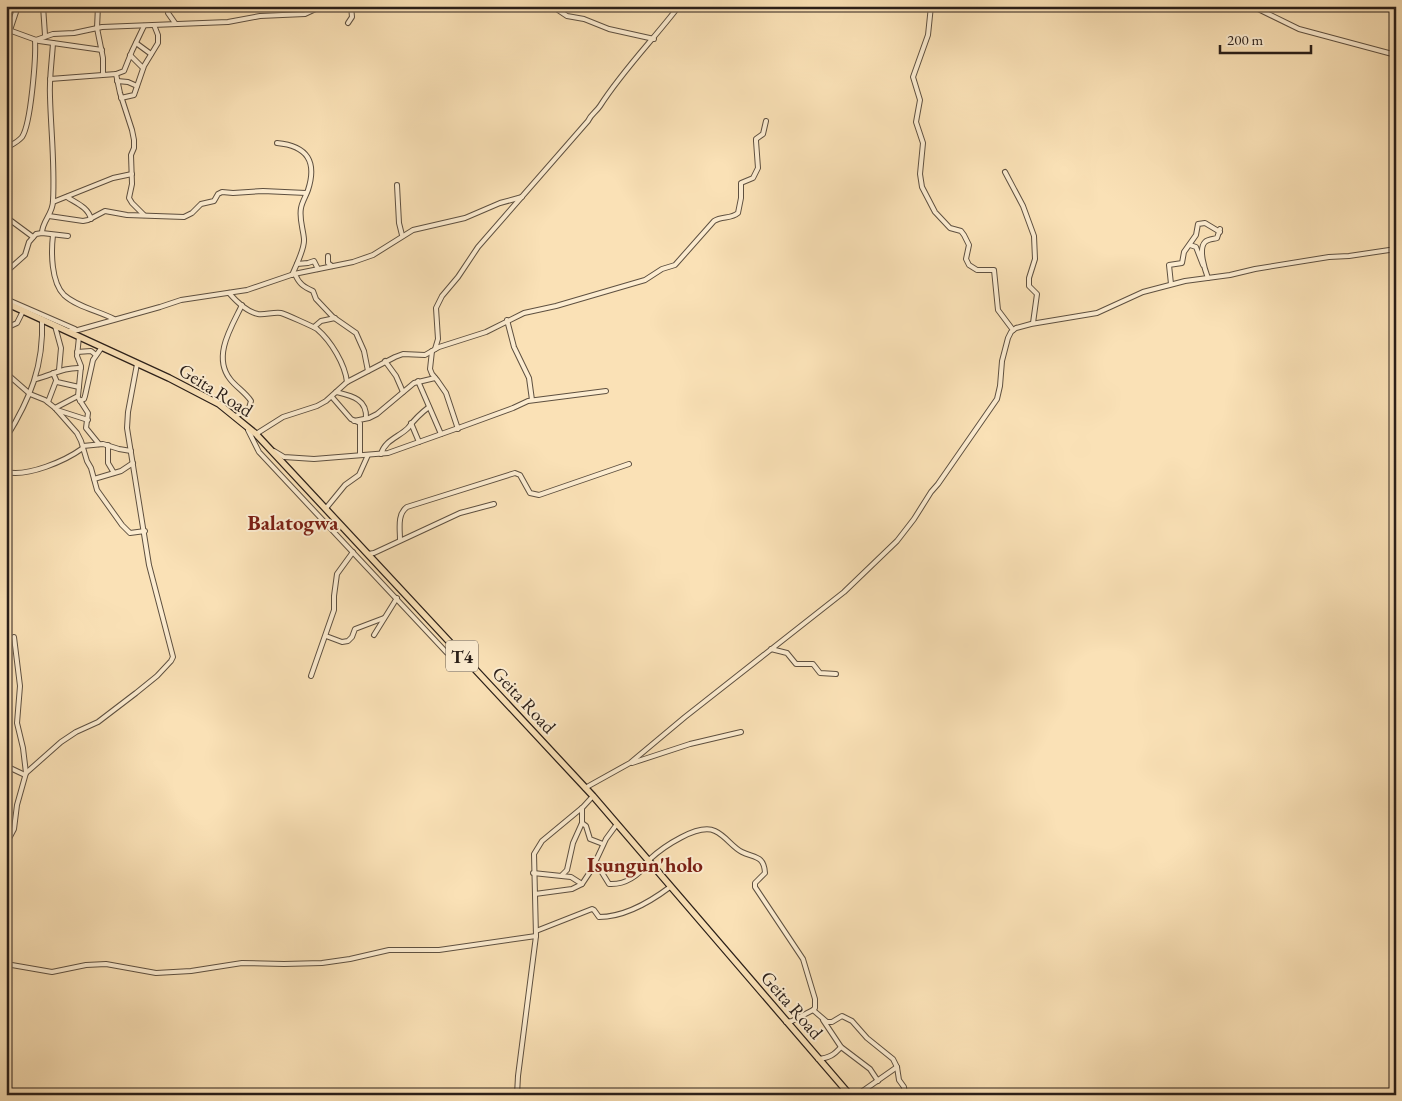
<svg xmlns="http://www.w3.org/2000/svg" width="1402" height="1101" viewBox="0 0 1402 1101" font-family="'EB Garamond',serif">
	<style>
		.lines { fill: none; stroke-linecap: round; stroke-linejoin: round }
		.minor-casing { stroke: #5e5040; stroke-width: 6 }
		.highway-casing { stroke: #2a1f19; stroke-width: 8 }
		.minor { stroke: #fcecd0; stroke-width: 4 }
		.highway { stroke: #fae1b6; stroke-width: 5.5 }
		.labels { text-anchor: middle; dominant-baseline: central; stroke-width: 4; stroke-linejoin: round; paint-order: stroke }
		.shield { fill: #fcecd0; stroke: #695c50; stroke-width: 1 }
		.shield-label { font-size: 18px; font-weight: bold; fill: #2a1f19 }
		.street-label { font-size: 19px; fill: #2a1f19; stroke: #fcecd0 }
		.quarter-label { font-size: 21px; font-weight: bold; fill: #7a1f14; stroke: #fcecd0 }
	</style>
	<rect width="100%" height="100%" fill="#fae1b6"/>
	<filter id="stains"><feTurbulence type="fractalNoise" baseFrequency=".004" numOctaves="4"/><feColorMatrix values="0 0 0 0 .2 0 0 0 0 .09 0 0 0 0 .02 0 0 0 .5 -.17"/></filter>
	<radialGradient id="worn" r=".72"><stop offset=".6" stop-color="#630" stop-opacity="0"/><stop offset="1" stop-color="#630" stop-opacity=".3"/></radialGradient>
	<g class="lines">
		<!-- minor casing -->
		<g class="minor-casing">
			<g id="minor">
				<polyline points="43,6 45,35"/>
				<polyline points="98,6 97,28 103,58 103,74"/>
				<polyline points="168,6 168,13 175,23"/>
				<polyline points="345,6 365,6"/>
				<polyline points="552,6 567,16 584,19 609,29 654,39"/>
				<polyline points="931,6 928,35 913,77 920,100 916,122 923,143 920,174 922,187 935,212 950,228 961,231 964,235 969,245 966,259 969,265 977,270 994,270 998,310 1013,330"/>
				<polyline points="1252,6 1299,29 1396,55"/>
				<polyline points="348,23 352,17 351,6"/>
				<polyline points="6,29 39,41 102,50"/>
				<polyline points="10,30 18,6"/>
				<polyline points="36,40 53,34 74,33 102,27 228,22 260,16 305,14 322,6"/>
				<polyline points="136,43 151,54"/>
				<polyline points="130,55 143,68"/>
				<polyline points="116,74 120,93 132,130 134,140 134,148 131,155 132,184 129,198 132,203 144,215"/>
				<polyline points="50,79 116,74 124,71 132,51 144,26"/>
				<polyline points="117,81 128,82 137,86"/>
				<polyline points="121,98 134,95 144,66 158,43 158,35 154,25"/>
				<path d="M277,143C308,146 317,162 308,190C306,196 302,202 301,208C299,219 303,228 304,239C305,248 296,266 292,275"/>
				<path d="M6,148C11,145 18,142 22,137C31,124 36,57 35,40"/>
				<polyline points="1005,172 1023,206 1034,236 1035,259 1029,278 1029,286 1037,294 1033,323"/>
				<polyline points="397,185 399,223 402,235"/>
				<path d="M67,197C76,203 88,207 91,219"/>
				<polyline points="53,202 113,178 132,174"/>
				<polyline points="49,216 83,221 88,220 105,211 127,215 184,217 192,213 201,204 214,201 218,194 222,192 233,193 263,191 306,193"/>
				<polyline points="6,217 33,237"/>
				<path d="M42,233C42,221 53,214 53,201C55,166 51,132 50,97C49,79 52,61 53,43"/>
				<path d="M53,235C51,252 51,282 64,295C77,307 99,311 114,319"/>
				<polyline points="1190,245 1196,247 1203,265"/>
				<polyline points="328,256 328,263 332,266"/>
				<polyline points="297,264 308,263 314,261 318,269"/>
				<polyline points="6,272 25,255 29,242 36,234 42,233 68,236"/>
				<path d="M295,274C299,284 304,287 313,291L316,299L333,317L356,333L364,351L368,371"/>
				<path d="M1208,278C1205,270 1198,249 1205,242C1208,239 1214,239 1217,238L1220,229"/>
				<polyline points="1171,284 1169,265 1182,263 1184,252 1196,235 1198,224 1205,223 1220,232"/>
				<path d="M229,293C236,301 247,312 258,314C265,315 273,312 281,313C285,314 314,327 317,329C331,341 345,364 347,382"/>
				<polyline points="6,299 75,329"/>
				<polyline points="507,320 514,347 529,378 532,400"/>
				<polyline points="55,326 61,348 59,370"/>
				<polyline points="314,327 321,321 335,318"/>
				<polyline points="6,328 17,323 23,311"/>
				<polyline points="68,331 78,330 160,307 181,300 247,290 294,274 353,262 373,255 413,230 465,218 500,203 522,197"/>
				<path d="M435,349L438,339L436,308L442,296L458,277L478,247L588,121C591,114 596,112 600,106C623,70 653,40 679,6"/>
				<polyline points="432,351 430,369 432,374 437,380 446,393 458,429"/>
				<polyline points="77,352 91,351 96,355"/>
				<polyline points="385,361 396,376 403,392"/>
				<polyline points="6,373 30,394 45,400 55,408 77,433 81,441 87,461 91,468 97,490 122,525 130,533 145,531"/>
				<polyline points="53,373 57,382 79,387"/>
				<path d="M36,379C52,375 64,367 81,368"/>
				<polyline points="418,381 441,434"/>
				<path d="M336,392C352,396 367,399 366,418"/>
				<polyline points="332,397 351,419 360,423 360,455"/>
				<polyline points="79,399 88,413 86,428 99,444"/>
				<polyline points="80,401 84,399 85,396 93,360 102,347"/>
				<polyline points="48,402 56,381"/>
				<polyline points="55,408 78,396 81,366 77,356 79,337"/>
				<polyline points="57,410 88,420"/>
				<path d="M235,416L248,411L251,401C245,392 236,387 230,379C212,356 232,326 242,305"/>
				<polyline points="354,421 369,418 377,414 414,383 435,378"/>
				<polyline points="411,423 419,442"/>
				<polyline points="248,430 259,452 447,653"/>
				<path d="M256,434L283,417L317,406L326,401L347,382L395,357L403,354L425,355L439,347L486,332L524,313L556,306L645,280L662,269L675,265L714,221C722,216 731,219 738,213L741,198V183L753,178L758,168L756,141V139L763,134L766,121"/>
				<path d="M6,438C30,399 44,366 42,319"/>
				<polyline points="108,445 108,463 114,473"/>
				<polyline points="83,446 103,444 119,449 131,451"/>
				<polyline points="274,451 284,457 314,459 388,453 461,427 513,408 528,401 606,391"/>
				<path d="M381,454C385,440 399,437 408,428C414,420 421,413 429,407"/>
				<path d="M6,472C28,477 65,461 83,448"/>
				<polyline points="94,479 121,471 133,463"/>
				<polyline points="325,507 327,507 345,485 359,475 368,455"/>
				<path d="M400,540C400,529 397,514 407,507L515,473L520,475L530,493L539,495L629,464"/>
				<polyline points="368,554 374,553 460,513 494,504"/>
				<polyline points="374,635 397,598"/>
				<polyline points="326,636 342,642 348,641 352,637 355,629 384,618"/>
				<polyline points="14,637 20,686 17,723 23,748 26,773"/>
				<polyline points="771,649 787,653 796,664 813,664 820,673 836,674"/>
				<polyline points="311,676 334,610 334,596 337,574 353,552"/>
				<polyline points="632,763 690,744 741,732"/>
				<polyline points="6,766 25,775"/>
				<polyline points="585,788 630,763 685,717 844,592 897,541 914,519 931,492 938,484 997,399 1000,386 1002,361 1008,338 1011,332 1016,328 1031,324 1097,313 1143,292 1185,281 1230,275 1255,269 1329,257 1349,256 1396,249"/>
				<polyline points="582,823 586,826 590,839 603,844"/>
				<polyline points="6,844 14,829 17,805 26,773 61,742 76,732 98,722 136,693 157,676 171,661 173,657 149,565 127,428 128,412 137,364"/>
				<path d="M647,859H650C663,847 698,823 715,831C726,836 732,847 742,852C754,858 764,855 765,873L755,883V887L803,959L815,999V1008L813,1010L792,1021L786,1022"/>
				<path d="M594,865L601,871L609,884C627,885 639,875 649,862"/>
				<polyline points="533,873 571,877 582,884"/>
				<polyline points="562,875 567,870 573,843 582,823 582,808"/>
				<polyline points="535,894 572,889 582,884 592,869 606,839 617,824"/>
				<path d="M536,931L592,909L594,910L599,917C625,917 650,902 670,887"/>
				<polyline points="6,964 52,972 86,965 106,964 156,973 191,971 242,963 284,964 322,963 350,959 389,950 439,950 536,936"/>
				<polyline points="813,1010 827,1022 832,1022 842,1016 852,1021 867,1038 893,1059 897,1067 899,1080 904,1087 905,1095"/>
				<polyline points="823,1020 841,1047 870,1069 878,1081"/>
				<path d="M818,1059C829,1058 834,1055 841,1047"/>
				<polyline points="517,1095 518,1076 536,936 534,854 542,841 583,807 593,796"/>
				<polyline points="857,1095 897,1067"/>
			</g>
		</g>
		<!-- highway casing -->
		<g class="highway-casing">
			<polyline id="highway" points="6,303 169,378 219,404 256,434 593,796 850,1095"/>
		</g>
		<!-- minor -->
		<use href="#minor" class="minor"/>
		<!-- highway -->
		<use href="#highway" class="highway"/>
	</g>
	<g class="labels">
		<!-- shield labels -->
		<rect class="shield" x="446" y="640.5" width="32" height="31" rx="4"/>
		<g class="shield-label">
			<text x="462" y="656">T4</text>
		</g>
		<!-- street labels -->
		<g class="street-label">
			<text transform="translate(216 390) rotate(32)">Geita Road</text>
			<text transform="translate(524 700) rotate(47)">Geita Road</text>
			<text transform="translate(792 1005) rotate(49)">Geita Road</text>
		</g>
		<!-- quarter labels -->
		<g class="quarter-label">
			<text x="293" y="522">Balatogwa</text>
			<text x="645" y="864">Isungun'holo</text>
		</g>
	</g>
	<!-- margin -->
	<rect width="1402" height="1101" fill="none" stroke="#fae1b6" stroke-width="25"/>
	<rect x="8" y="8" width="1387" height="1086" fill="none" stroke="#2a1f19" stroke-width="2.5"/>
	<rect x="12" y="12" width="1377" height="1076" fill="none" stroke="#2a1f19"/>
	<!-- scale -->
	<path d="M1220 45v8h91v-8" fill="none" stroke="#2a1f19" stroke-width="2.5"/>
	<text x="1227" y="45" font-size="15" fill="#2a1f19" stroke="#fcecd0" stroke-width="4" paint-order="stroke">200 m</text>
	<rect width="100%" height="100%" filter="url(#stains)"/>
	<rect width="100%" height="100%" fill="url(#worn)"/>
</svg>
